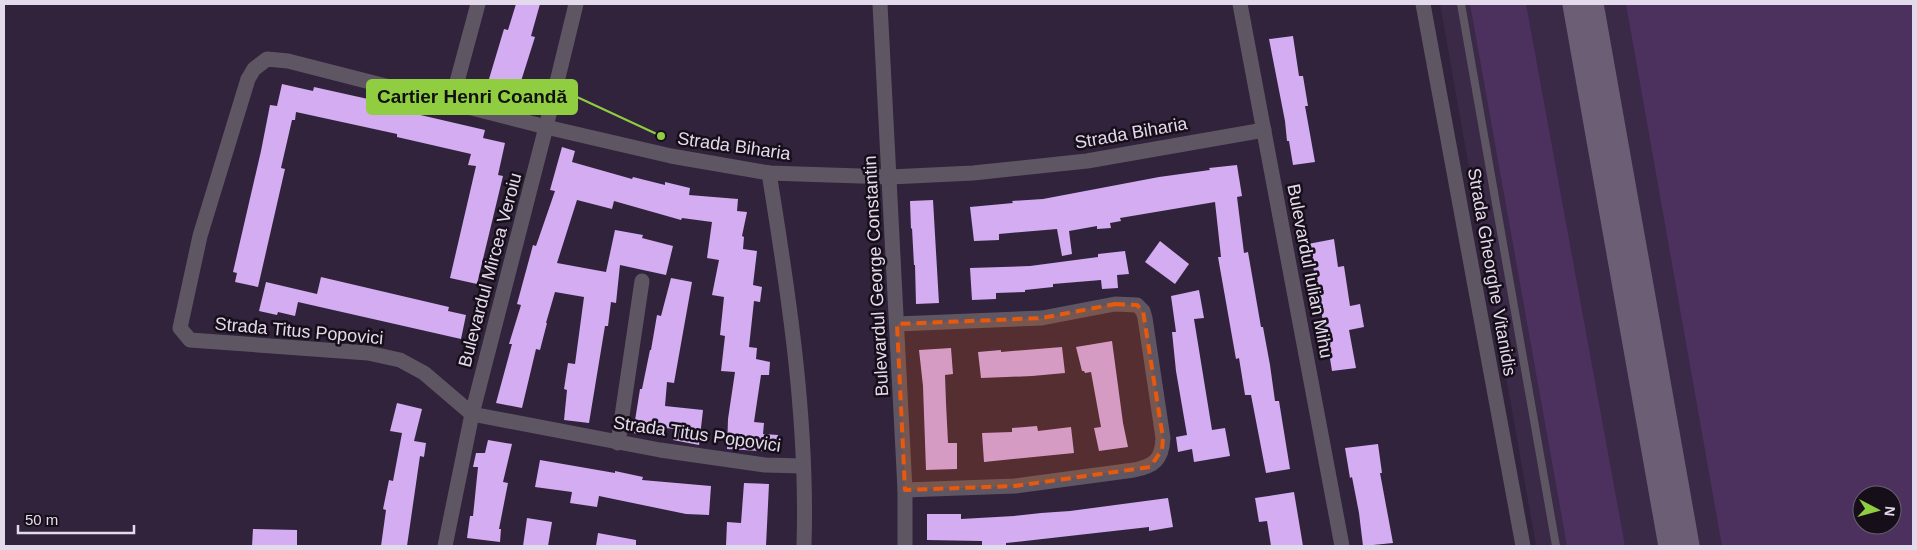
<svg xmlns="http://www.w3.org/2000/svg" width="1917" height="550" viewBox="0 0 1917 550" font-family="Helvetica,sans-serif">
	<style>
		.built { fill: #3b2948; fill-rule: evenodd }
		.green { fill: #4c315f; fill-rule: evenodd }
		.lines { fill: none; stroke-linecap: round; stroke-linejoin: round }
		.taxiway { stroke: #6b5e75; stroke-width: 41 }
		.building { fill: #d3acf1 }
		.lane { stroke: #5e5763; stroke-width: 8 }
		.street { stroke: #5e5763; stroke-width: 15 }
		.marked { fill: #e8590c; fill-opacity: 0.2; stroke: #e8590c; stroke-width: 4; stroke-dasharray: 10 6; stroke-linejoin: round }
		.labels { text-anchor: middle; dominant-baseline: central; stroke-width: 5; stroke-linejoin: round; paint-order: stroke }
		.street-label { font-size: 18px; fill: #e3daeb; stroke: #160f1a }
		.leader { fill: none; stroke: #90cd40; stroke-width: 2 }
		.callout-dot { fill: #90cd40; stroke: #160f1a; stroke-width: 2 }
		.callout { fill: #90cd40; stroke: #90cd40; stroke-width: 2 }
		.callout-label { font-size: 19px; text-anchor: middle; font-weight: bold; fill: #111 }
	</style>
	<rect width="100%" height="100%" fill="#31233c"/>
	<!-- built -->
	<path class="built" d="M1440,4H1913V546H1536ZM1862,495H1892V525H1862Z"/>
	<!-- green -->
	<g class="green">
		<polygon points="1470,4 1526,4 1625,546 1567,546"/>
		<path d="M1626,4H1913V546H1722ZM1862,495H1892V525H1862Z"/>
	</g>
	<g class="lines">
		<!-- taxiway -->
		<polyline class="taxiway" points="1583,4 1679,546"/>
	</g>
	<!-- building -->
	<g class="building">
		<polygon points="516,4 540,4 531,36 535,37 516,97 486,89 504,29 508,30"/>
		<polygon points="1293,36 1299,76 1303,76 1308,106 1305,106 1315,162 1293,165 1289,141 1287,141 1285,121 1269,39"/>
		<polygon points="282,84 313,91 314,87 386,103 386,107 485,130 483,138 505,143 498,175 503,176 477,284 450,278 476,166 468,165 471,154 397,137 397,134 296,112 295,120 292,120 281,168 285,169 258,287 235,282 237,273 233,272 261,151 270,105 277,106"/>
		<polygon points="562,147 575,151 572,162 632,179 633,177 665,185 665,182 690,188 689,195 738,199 737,211 747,212 742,236 744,237 743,249 757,251 753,285 762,287 760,302 754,301 749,347 757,348 756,359 770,362 769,375 761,375 754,422 764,423 763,434 778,435 777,452 727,449 728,419 735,372 721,371 725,336 720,335 724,297 712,295 719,260 707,258 712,222 682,218 681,220 614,201 612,209 577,200 557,263 606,272 615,230 643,235 642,238 673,246 666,275 620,265 616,303 611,302 608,326 605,326 589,423 564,420 567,390 564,389 568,363 575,364 584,297 555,292 546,323 547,323 540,350 536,349 522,408 496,403 512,344 509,344 521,305 517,304 533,245 536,246 555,191 550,190"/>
		<polygon points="1237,165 1242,196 1237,197 1244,253 1248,252 1261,327 1263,327 1270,365 1275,401 1279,401 1290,469 1266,473 1251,395 1245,395 1239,358 1236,359 1218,257 1221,257 1215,202 1120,218 1121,221 1110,223 1111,228 1097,229 1097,226 1069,231 1072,254 1062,256 1057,229 999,234 999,240 974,241 970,207 1013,203 1012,201 1043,199 1159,177 1210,170 1209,168"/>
		<polygon points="933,200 939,303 916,304 915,265 914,265 912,228 911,229 910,201"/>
		<polygon points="1334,239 1338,267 1344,266 1350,306 1360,304 1364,327 1349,330 1356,368 1332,371 1326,334 1324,334 1320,297 1317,298 1313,263 1308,244"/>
		<polygon points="1160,241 1189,264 1175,284 1145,262"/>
		<polygon points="1125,251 1129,274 1117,275 1118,288 1102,289 1101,280 1053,284 1053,287 1025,290 1025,292 996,293 996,299 972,300 970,268 1030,266 1098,257 1098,254"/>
		<polygon points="321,277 449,307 448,311 466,315 461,339 298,302 295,316 278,312 277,315 259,311 266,282 317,294"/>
		<polygon points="671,278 692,282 674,383 667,382 665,406 703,410 699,445 673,440 674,429 649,426 648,435 633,433 640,389 642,389 650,350 651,350 657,315 661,316"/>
		<polygon points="1199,290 1204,318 1194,319 1212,430 1225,428 1230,456 1194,462 1192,449 1178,452 1176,437 1187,435 1176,371 1172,332 1176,332 1171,296"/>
		<polygon points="1112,341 1123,423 1128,447 1099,451 1094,428 1101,427 1091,372 1085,373 1084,371 1082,371 1076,347"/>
		<polygon points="1062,347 1065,373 1032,376 981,378 978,352 1001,350 1001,352"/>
		<polygon points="951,348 953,374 945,375 946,403 948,443 957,443 957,469 926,470 923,386 919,350"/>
		<polygon points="397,403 422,409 414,441 426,443 424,457 420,456 407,546 381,546 386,510 383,509 389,480 393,481 402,433 390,431"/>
		<polygon points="1037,426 1038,431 1071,427 1074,453 984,462 982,433 1012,432 1012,428"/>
		<polygon points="488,440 512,444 503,482 508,483 499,529 501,529 500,542 467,538 470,516 473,516 478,467 473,467 476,453 485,453"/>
		<polygon points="1378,444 1382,473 1380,473 1393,543 1363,546 1359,513 1352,477 1350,478 1345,448"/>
		<polygon points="540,460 615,473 615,471 643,477 642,480 711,486 709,515 686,514 599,496 597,507 570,503 572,492 535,487"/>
		<polygon points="744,483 769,484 766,546 726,546 727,522 741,523"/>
		<polygon points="1294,492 1303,546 1271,546 1267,521 1259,522 1255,498"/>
		<polygon points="1168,498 1173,527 1149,531 1149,527 1006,543 1006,546 982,546 982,541 927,540 927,514 961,514 961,519 1014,516 1041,513 1070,511"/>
		<polygon points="527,518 552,522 548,546 523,546"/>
		<polygon points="253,529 297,530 297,546 252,546"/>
		<polygon points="598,533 636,540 636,546 596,546"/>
	</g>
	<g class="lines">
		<!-- lane -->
		<polyline class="lane" points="1461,4 1556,546"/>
		<!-- street -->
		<g class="street">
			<polyline points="880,4 905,490 905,546"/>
			<polyline points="1240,4 1342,546"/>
			<polyline points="1423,4 1523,546"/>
			<polyline points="451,104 478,4"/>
			<path d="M769,173C789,296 808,421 804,546"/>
			<path d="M897,324L1042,318L1115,304L1137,305L1143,311L1145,318L1163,438C1162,460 1154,466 1134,470L1015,486L905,490"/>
			<polyline points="618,443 642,281"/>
			<polyline points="803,466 765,465 660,450 472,414 424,373 400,360 368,353 190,340 180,328 200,236 248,79 254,69 267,59 288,61 546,127 671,156 769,173 890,177 973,173 1087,161 1264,130"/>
			<polyline points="445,546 472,414 546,127 576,4"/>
		</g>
	</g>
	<!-- marked area -->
	<path class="marked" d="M1115,304L1137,305L1143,311L1163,438L1162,450L1150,467L1015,486L905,490L897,324L1042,318Z"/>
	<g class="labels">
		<!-- street labels -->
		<g class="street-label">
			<text transform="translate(1131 133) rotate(-10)">Strada Biharia</text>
			<text transform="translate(734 146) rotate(8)">Strada Biharia</text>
			<text transform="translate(490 270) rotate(-75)">Bulevardul Mircea Veroiu</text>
			<text transform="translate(1310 271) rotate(79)">Bulevardul Iulian Mihu</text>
			<text transform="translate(1492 272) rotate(80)">Strada Gheorghe Vitanidis</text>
			<text transform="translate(876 276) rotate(-93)">Bulevardul George Constantin</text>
			<text transform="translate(299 331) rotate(5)">Strada Titus Popovici</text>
			<text transform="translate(697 434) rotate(8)">Strada Titus Popovici</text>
		</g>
	</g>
	<!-- callouts -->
	<path class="leader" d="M661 136L577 97"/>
	<circle class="callout-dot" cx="661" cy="136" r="5"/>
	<rect class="callout" x="367" y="80" width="210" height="34" rx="5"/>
	<g class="callout-label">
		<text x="472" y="103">Cartier Henri Coandă</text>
	</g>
	<!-- border -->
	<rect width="1917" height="550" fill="none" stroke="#e3daeb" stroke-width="10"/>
	<!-- north arrow -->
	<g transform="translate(1877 510) rotate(96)"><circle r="24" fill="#160f1a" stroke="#68606e"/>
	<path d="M0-4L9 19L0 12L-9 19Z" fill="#90cd40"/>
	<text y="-8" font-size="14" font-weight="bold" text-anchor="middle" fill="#e3daeb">N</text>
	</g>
	<!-- scale -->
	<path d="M18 525v8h116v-8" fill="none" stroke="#e3daeb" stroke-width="2.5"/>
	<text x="25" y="525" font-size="15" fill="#e3daeb" stroke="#160f1a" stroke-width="4" paint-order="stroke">50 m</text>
</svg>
